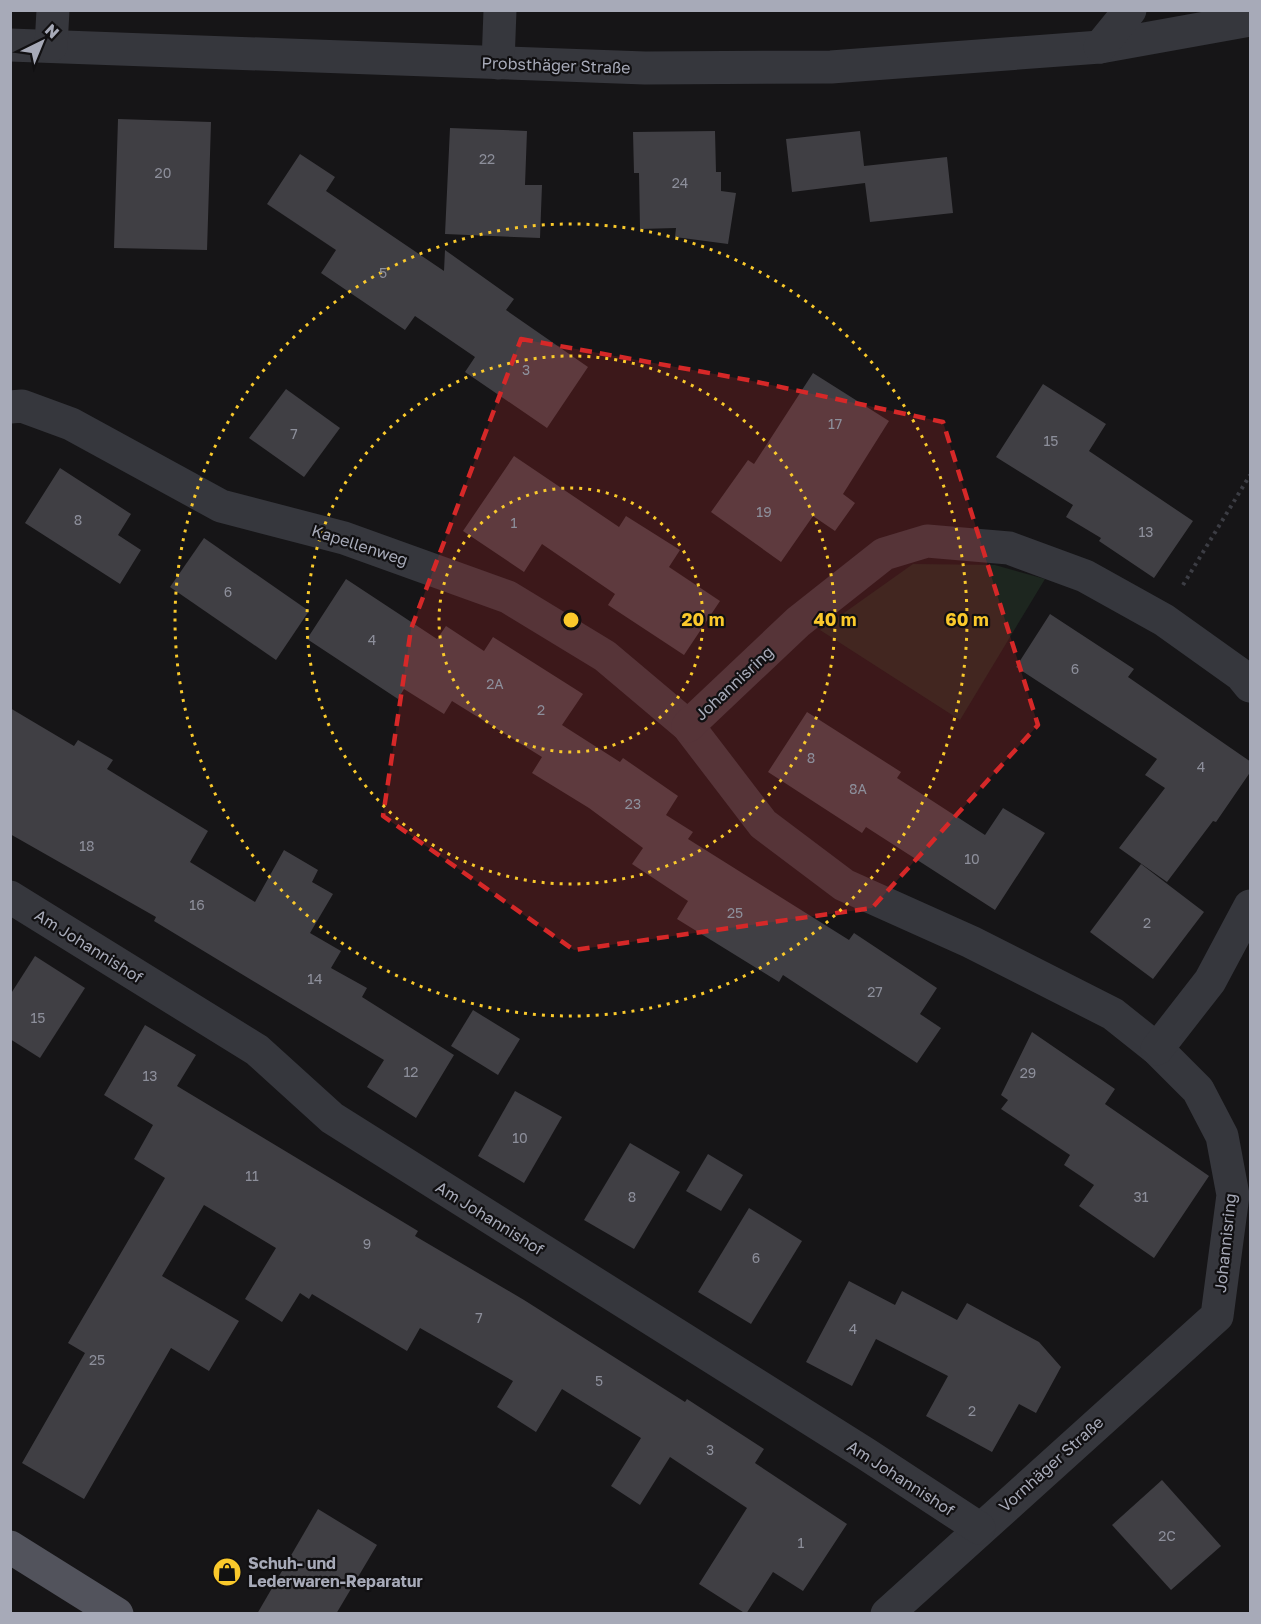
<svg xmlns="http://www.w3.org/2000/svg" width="1261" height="1624" viewBox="0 0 1261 1624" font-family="'Golos Text',sans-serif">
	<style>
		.green { fill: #1d261f }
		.building { fill: #403f44 }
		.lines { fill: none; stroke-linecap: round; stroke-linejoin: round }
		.path { stroke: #3c3d44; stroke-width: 4; stroke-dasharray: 3 4.5; stroke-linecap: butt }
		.minor { stroke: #36373d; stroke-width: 33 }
		.major { stroke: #52535c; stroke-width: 33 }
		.marked { fill: #d62828; fill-opacity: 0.2; stroke: #d62828; stroke-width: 4.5; stroke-dasharray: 12 8; stroke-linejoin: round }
		.ring { fill: none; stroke: #fac92b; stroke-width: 3; stroke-dasharray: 3 6 }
		.labels { text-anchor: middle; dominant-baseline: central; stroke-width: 4.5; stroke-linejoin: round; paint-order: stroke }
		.number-label { font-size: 14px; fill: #8d8f9b }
		.street-label { font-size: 16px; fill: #a7aab8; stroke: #111012 }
		.poi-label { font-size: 16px; font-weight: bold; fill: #a7aab8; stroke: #111012; text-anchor: start }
		.centre { fill: #fac92b; stroke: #111012; stroke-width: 3 }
		.ring-label { font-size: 18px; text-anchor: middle; font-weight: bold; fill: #fac92b; stroke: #111012; stroke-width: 4.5; stroke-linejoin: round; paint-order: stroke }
	</style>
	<rect width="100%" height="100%" fill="#161517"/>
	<!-- green -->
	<polygon class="green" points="913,564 995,565 1045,579 960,720 820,630"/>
	<!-- building -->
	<g class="building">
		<polygon points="118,119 211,122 207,250 114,248"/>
		<polygon points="450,128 527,131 525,185 542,185 540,238 445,234"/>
		<polygon points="715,131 716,172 721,172 721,191 736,193 728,244 675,237 676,228 640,229 639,173 634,173 633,132"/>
		<polygon points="860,131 864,166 947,157 953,213 870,222 865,183 792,192 786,139"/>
		<polygon points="300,154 335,177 326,191 444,271 445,250 514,299 506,310 588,367 547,428 465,372 475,357 415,316 405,330 321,273 336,250 267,204"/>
		<polygon points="813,373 889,421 843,494 855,503 835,531 813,516 781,562 711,512 748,460 754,464"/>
		<polygon points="1043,384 1106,424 1089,451 1193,521 1154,578 1099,541 1101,538 1066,517 1073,505 996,457"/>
		<polygon points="286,389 340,428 304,477 249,438"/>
		<polygon points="514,456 619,527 626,516 680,550 669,567 720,601 684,655 608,605 615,594 542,544 524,572 463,531"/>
		<polygon points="60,468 131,514 118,535 141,550 120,584 25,523"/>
		<polygon points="204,538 309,611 276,660 170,587"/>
		<polygon points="346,579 437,639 446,626 484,651 493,637 583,694 562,725 620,762 623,758 678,796 666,815 693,832 688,839 849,940 854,933 937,988 920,1014 941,1028 917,1063 783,975 779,982 677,919 688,901 632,864 643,848 589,808 532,773 542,757 452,701 444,714 404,689 398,699 307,639"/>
		<polygon points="1050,614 1134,669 1128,677 1251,762 1251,771 1216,822 1213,821 1167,882 1119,848 1165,788 1145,775 1157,759 1016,667"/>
		<polygon points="10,708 74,746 78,740 113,760 107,769 208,831 190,862 255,902 284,850 318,870 312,882 333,894 310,933 341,951 331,968 367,988 362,997 454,1055 416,1118 367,1087 384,1060 154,921 156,917 10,834"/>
		<polygon points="807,712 901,772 897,778 985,835 1003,808 1045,833 995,910 866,827 862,833 768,772"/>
		<polygon points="1141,864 1204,912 1153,979 1090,932"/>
		<polygon points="35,956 85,988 40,1058 10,1039 10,995"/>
		<polygon points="473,1010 520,1039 498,1075 451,1046"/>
		<polygon points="145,1025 196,1055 177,1086 418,1231 415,1236 524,1300 685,1402 687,1399 764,1449 755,1463 847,1524 803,1591 773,1572 746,1614 699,1584 747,1508 670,1457 640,1505 611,1486 641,1438 562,1389 536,1432 497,1407 513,1381 420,1328 407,1351 312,1294 309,1299 300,1293 282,1322 245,1299 276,1248 204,1205 162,1276 239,1321 209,1371 171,1348 84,1499 22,1463 85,1353 68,1343 165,1178 134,1159 153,1125 104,1095"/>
		<polygon points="1032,1032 1115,1089 1105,1104 1209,1176 1154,1258 1079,1206 1094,1185 1064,1165 1070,1155 1001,1109 1008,1100 1001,1095"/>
		<polygon points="515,1091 562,1117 524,1183 478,1156"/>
		<polygon points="630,1143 680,1172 634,1249 584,1220"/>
		<polygon points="708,1154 743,1175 721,1211 686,1191"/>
		<polygon points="749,1208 802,1241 751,1324 698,1292"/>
		<polygon points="849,1281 895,1305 902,1291 957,1320 967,1303 1039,1342 1061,1367 1036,1413 1019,1404 992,1452 926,1416 948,1376 876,1339 852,1386 806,1362"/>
		<polygon points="1162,1480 1221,1546 1171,1590 1112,1525"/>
		<polygon points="318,1509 377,1545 336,1614 257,1614"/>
	</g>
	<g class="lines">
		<!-- path -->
		<polyline class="path" points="1183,585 1250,475"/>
		<!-- minor -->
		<g class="minor">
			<polyline points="10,45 645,68 831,67 1100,47 1250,20"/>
			<polyline points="51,46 53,10"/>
			<polyline points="1100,47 1130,10"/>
			<polyline points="498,63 500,10"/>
			<polyline points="10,407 22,406 71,424 221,506 344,538 508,597 605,656 688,726 763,824 844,885 971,942 1113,1014 1157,1049 1198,1090 1222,1136 1233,1195 1217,1316 887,1614"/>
			<polyline points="688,726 798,622 884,554 927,541 1009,548 1085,576 1164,620 1241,675 1250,686"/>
			<polyline points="10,897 257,1050 332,1118 866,1454 979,1528"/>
			<polyline points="1157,1049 1210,981 1250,906"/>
		</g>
		<!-- major -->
		<polyline class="major" points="10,1547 117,1614"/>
	</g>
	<!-- marked area -->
	<path class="marked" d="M521,339L748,380L943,422L1038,725L872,908L574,950L383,816L411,629Z"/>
	<!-- distance rings -->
	<g class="ring">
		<circle cx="571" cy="620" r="132"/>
		<circle cx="571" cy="620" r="264"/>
		<circle cx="571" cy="620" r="396"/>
	</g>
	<!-- icons -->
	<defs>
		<g id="shop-disc" transform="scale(1.5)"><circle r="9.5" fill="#fac92b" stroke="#111012"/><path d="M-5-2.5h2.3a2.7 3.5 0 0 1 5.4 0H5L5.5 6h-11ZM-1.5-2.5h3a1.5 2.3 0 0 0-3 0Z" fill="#111"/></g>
	</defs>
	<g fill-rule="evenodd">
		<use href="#shop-disc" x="227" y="1572"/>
	</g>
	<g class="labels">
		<!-- number labels -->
		<g class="number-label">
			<text x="487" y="158">22</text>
			<text x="163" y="172">20</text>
			<text x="680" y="182">24</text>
			<text x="383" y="272">5</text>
			<text x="526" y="369">3</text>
			<text x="835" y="423">17</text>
			<text x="294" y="433">7</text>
			<text x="1051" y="440">15</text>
			<text x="764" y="511">19</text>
			<text x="78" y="519">8</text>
			<text x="514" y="522">1</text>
			<text x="1146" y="531">13</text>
			<text x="228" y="591">6</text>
			<text x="372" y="639">4</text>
			<text x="1075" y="668">6</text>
			<text x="495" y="683">2A</text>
			<text x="541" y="709">2</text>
			<text x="811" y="757">8</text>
			<text x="1201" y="766">4</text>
			<text x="858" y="788">8A</text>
			<text x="633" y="803">23</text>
			<text x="87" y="845">18</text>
			<text x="972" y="858">10</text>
			<text x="197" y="904">16</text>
			<text x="735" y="912">25</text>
			<text x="1147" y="922">2</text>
			<text x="315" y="978">14</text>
			<text x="875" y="991">27</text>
			<text x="38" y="1017">15</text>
			<text x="411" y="1071">12</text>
			<text x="1028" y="1072">29</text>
			<text x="150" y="1075">13</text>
			<text x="520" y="1137">10</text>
			<text x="252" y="1175">11</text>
			<text x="632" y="1196">8</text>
			<text x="1141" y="1196">31</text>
			<text x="367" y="1243">9</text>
			<text x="756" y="1257">6</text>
			<text x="479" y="1317">7</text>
			<text x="853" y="1328">4</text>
			<text x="97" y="1359">25</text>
			<text x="599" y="1380">5</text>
			<text x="972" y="1410">2</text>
			<text x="710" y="1449">3</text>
			<text x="1167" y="1535">2C</text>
			<text x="801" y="1542">1</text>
		</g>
		<!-- street labels -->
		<g class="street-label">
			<text transform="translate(556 65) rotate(2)">Probsthäger Straße</text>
			<text transform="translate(360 545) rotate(18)">Kapellenweg</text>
			<text transform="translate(734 683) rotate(-43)">Johannisring</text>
			<text transform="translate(89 946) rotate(32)">Am Johannishof</text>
			<text transform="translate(490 1218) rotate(32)">Am Johannishof</text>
			<text transform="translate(1225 1243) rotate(-84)">Johannisring</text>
			<text transform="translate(1051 1464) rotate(-42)">Vornhäger Straße</text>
			<text transform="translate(901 1478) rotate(33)">Am Johannishof</text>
		</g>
		<!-- poi labels -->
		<g class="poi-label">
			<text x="248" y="1563">Schuh- und<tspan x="248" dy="18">Lederwaren-Reparatur</tspan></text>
		</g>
	</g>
	<circle cx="571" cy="620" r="9" class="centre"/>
	<g class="ring-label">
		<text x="703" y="626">20 m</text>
		<text x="835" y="626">40 m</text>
		<text x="967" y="626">60 m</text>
	</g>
	<!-- border -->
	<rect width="1261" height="1624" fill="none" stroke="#a7aab8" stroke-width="24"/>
	<!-- north arrow -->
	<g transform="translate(42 42) rotate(43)" stroke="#111012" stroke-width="4.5" paint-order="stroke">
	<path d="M0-4.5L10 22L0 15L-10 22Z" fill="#a7aab8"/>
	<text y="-9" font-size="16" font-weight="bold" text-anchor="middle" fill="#a7aab8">N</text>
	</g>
</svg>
